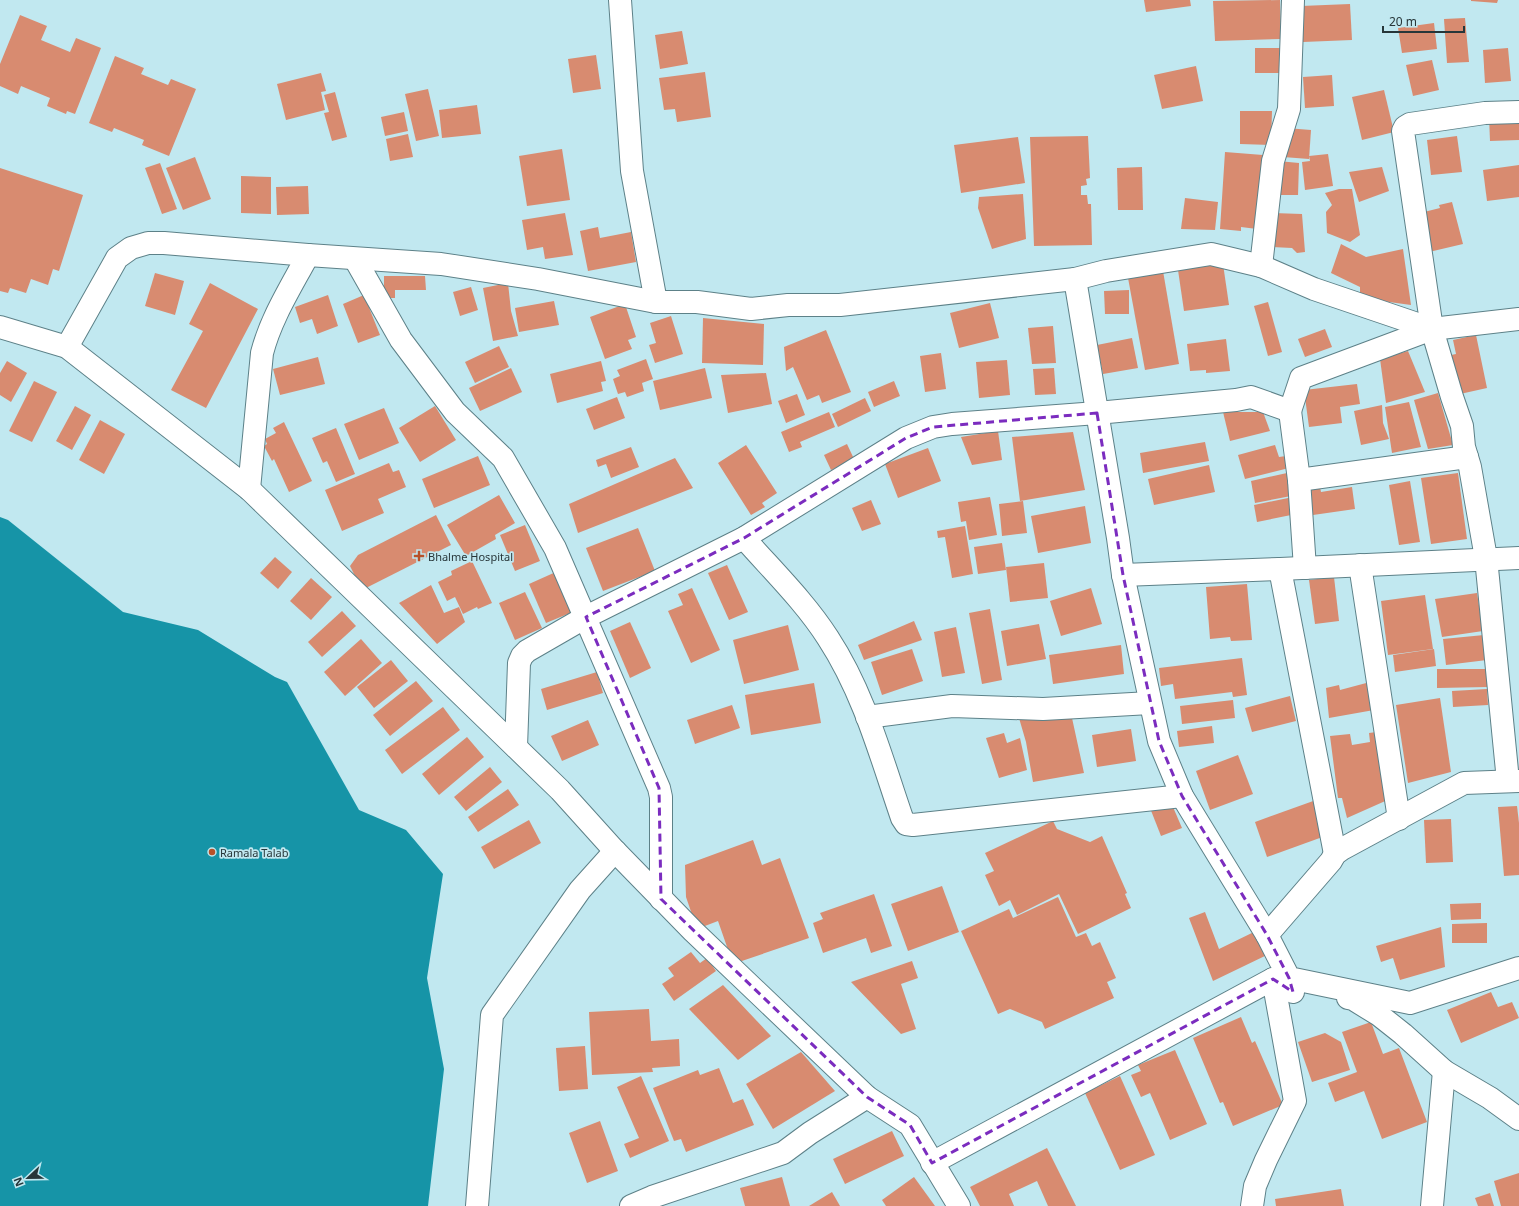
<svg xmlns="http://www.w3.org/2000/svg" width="1519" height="1206" viewBox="0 0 1519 1206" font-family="'Noto Sans',sans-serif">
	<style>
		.water { fill: #1694a7 }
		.building { fill: #d88b70 }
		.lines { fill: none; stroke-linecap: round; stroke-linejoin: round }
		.street-casing { stroke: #5d8188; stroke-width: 24 }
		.secondary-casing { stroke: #5d8188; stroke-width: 24 }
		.street { stroke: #fff; stroke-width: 22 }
		.secondary { stroke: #fff; stroke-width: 22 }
		.marked { fill: none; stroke: #7b2cbf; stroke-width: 3; stroke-dasharray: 8 5; stroke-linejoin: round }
		.poi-dot { fill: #b85129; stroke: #c1e8f0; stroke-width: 1.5 }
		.labels { text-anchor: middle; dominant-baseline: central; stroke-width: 3.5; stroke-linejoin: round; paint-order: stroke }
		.poi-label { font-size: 11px; fill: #273639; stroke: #c1e8f0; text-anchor: start }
	</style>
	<rect width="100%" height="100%" fill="#c1e8f0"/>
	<!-- water -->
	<polygon class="water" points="0,517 8,520 123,612 198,630 275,677 287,682 359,810 406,830 443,874 427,978 444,1069 428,1206 0,1206"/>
	<!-- building -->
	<g class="building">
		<polygon points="1144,0 1190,0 1191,6 1146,12"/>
		<polygon points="1280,0 1281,39 1215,41 1213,1"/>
		<polygon points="1471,0 1498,0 1497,3 1471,1"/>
		<polygon points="1350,4 1352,40 1303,42 1301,6"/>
		<polygon points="20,15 47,26 41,40 70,52 76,38 101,48 75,114 67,111 66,114 47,106 50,98 21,86 18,94 0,86 0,64"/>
		<polygon points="1465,18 1469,62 1447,63 1444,19"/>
		<polygon points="1434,23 1437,49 1402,53 1398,28"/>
		<polygon points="682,31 688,64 660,69 655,35"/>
		<rect x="1255" y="48" width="33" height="25"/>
		<polygon points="1508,48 1511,81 1485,83 1483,50"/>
		<polygon points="596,55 601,89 573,93 568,59"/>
		<polygon points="115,56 144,68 141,74 168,85 171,79 196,89 169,156 142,145 144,140 114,128 112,132 89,123"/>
		<polygon points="1432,60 1439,90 1413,96 1406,65"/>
		<polygon points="1196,66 1203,101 1162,109 1154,75"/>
		<polygon points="705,72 711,117 677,122 675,109 664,110 659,78"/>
		<polygon points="321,73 326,91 321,92 325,110 286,120 277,84"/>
		<polygon points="1332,75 1334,106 1305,108 1303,77"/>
		<polygon points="428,89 439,136 416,141 405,94"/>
		<polygon points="1384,90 1394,132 1362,140 1352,97"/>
		<polygon points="335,92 347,137 332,141 324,113 329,112 324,95"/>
		<polygon points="477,105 481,134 442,138 439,110"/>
		<polygon points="1240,111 1272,111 1271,145 1240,144"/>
		<polygon points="404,112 408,131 385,136 381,117"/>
		<polygon points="1519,115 1519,140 1490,141 1489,117"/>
		<polygon points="1286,128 1311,130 1309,159 1283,157"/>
		<polygon points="408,134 413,157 390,161 386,139"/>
		<polygon points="1088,136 1090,178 1086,179 1087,185 1081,186 1081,195 1087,195 1088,204 1091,204 1092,245 1034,246 1030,137"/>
		<polygon points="1457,136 1462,172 1431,175 1427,140"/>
		<polygon points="1018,137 1025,183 961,193 954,145"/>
		<polygon points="562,149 570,200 527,206 519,156"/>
		<polygon points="1225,152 1263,155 1257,229 1241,227 1241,231 1220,229"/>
		<polygon points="1328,154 1333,186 1305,190 1302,162 1310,161 1309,156"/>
		<polygon points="195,157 211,199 183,210 166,168"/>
		<polygon points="1278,161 1299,163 1298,195 1277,195"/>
		<polygon points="160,163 177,209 162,214 145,168"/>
		<polygon points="1519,165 1519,197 1487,201 1483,170"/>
		<polygon points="1142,167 1143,210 1118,210 1117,168"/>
		<polygon points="1382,167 1389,191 1359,202 1349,172"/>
		<polygon points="0,168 83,195 59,271 53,269 48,285 31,279 26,293 10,288 8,293 0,291"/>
		<polygon points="241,176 271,177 271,214 241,213"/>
		<polygon points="308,186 309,214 277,215 276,187"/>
		<polygon points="1339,189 1352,189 1360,235 1350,242 1327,233 1326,212 1332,205 1325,193"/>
		<polygon points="1023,194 1026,239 992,249 978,208 979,197"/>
		<polygon points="1185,198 1218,202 1215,230 1181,229"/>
		<polygon points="1452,202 1463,244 1429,252 1420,213 1440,208 1439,205"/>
		<polygon points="565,213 573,255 545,259 543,247 527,250 522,220"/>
		<polygon points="1273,213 1302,214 1305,252 1297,253 1292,248 1272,247"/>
		<polygon points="598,227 600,238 631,232 636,262 588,271 580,231"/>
		<polygon points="1341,244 1366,257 1403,249 1411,305 1360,298 1360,287 1331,273"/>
		<polygon points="1223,264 1229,305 1184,311 1178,270"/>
		<polygon points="1163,271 1179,364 1145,370 1128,278"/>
		<polygon points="155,273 184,281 175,315 145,306"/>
		<polygon points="384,276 425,276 426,290 395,290 395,298 384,298"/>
		<polygon points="210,283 258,309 206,408 171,390 203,331 189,324"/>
		<polygon points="508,283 511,311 518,336 493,341 483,288"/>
		<polygon points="471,287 478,310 460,316 453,292"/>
		<polygon points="1129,290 1129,314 1105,314 1104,291"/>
		<polygon points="328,295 338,326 317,334 312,319 300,323 295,307"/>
		<polygon points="364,295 380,335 358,343 343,304"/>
		<polygon points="554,301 559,325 519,332 515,308"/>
		<polygon points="1268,302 1282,352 1268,356 1254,306"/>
		<polygon points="990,303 999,338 959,348 950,313"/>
		<polygon points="625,304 636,337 628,340 632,349 605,359 590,317"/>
		<polygon points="671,316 683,354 655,363 649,345 656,343 650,323"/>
		<polygon points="703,318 764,324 763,365 702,363"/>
		<polygon points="1053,326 1056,363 1032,364 1028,328"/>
		<polygon points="1325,329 1332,347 1305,357 1298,339"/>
		<polygon points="826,330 851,392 822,403 819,395 807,400 793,367 786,371 784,347"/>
		<polygon points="1476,335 1487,388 1460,394 1451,355 1456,354 1453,340"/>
		<polygon points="1132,338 1138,368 1103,374 1097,345"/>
		<polygon points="1226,339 1230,371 1206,373 1206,370 1190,371 1187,344"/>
		<polygon points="499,346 509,367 475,383 465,362"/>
		<polygon points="1408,351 1425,392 1386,403 1380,359"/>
		<polygon points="941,353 946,389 925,392 920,356"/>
		<polygon points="318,357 325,384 280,395 273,369"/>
		<polygon points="646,359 653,379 642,383 644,391 627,397 625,392 618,394 613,379 620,376 617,370"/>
		<polygon points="1007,360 1010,395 979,398 976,362"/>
		<polygon points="7,361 27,373 11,402 0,395 0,373"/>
		<polygon points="601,361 606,381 601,382 603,391 557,403 550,374"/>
		<polygon points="511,368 522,392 480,411 469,388"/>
		<polygon points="705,368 712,398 660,410 653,381"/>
		<polygon points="1054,368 1056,394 1035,395 1033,369"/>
		<polygon points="766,373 772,404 728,413 721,375"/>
		<polygon points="34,381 57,392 32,442 9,431"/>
		<polygon points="894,381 900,396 874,407 868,392"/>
		<polygon points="1357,384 1360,404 1340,407 1342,423 1309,427 1304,390"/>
		<polygon points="1438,393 1453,445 1428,449 1414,400"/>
		<polygon points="797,394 805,415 786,423 778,401"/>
		<polygon points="617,397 625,418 594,430 586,409"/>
		<polygon points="865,398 871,411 838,427 832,414"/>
		<polygon points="1409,402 1421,447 1392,453 1385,407"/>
		<polygon points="1382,405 1383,423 1389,439 1361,445 1354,411"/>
		<polygon points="75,406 91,415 72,450 56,441"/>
		<polygon points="435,406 456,440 420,462 399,428"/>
		<polygon points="384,408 399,443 359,460 344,424"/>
		<polygon points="829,412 835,427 800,442 802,447 789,452 781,432"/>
		<polygon points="1223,412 1263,412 1270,431 1230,441"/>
		<polygon points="100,420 125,434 104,474 79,460"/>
		<polygon points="284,422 312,481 289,492 274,459 272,461 264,446 267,444 265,439 276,433 273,428"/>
		<polygon points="336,428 355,474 336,482 327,461 323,463 312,438"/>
		<polygon points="998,431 1002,460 972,465 961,437"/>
		<polygon points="1073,432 1085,490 1020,501 1012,437"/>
		<polygon points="1205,442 1209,461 1143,473 1140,453"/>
		<polygon points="847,444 854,459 831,470 824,455"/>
		<polygon points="746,445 777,493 762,503 765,507 751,515 718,463"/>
		<polygon points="1275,445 1279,457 1286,456 1289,468 1245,479 1238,455"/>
		<polygon points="631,447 639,467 611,478 606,464 598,467 596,460"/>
		<polygon points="928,448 941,481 898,498 885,464"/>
		<polygon points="478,456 490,485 434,508 422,479"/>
		<polygon points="675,458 693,488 578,533 569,504"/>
		<polygon points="389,463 393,472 399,470 406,487 378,499 384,513 342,531 325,490"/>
		<polygon points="1209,465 1215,492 1154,505 1148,479"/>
		<polygon points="1287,473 1291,496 1255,503 1251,481"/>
		<polygon points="1458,473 1467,539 1431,544 1421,478"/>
		<polygon points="1410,481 1420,542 1399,545 1389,485"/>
		<polygon points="1320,487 1321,492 1352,487 1355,509 1313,515 1308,489"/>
		<polygon points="499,495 515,523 495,535 496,539 466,556 447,525"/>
		<polygon points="990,497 997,535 969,540 966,521 961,522 958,502"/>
		<polygon points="1293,497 1296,514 1257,522 1254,505"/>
		<polygon points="871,500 881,524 862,531 852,508"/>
		<polygon points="1023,501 1027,533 1002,536 999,504"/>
		<polygon points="1085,506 1091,543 1038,553 1031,516"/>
		<polygon points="436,515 451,545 362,590 350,566 358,555"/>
		<polygon points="525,525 540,561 515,571 500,535"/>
		<polygon points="965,526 973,574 952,578 945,537 938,538 937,531"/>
		<polygon points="638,528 655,571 603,591 586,548"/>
		<polygon points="1002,543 1006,570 978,574 974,547"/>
		<polygon points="275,557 292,572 278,589 260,573"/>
		<polygon points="472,561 492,603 478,609 477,607 463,614 455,597 447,601 438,582 452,575 451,571"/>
		<polygon points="1044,563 1048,598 1010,602 1006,567"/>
		<polygon points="727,565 748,612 729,620 708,573"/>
		<polygon points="558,571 575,611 546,623 529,584"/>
		<polygon points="1334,577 1339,621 1315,624 1309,580"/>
		<polygon points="311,578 332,597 311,620 290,601"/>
		<polygon points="1247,584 1252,640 1231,641 1230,637 1210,639 1206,587"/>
		<polygon points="431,585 444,613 459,607 465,622 437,644 399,603"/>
		<polygon points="692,588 720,650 691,663 668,611 683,605 678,594"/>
		<polygon points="1091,588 1102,624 1061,636 1050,601"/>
		<polygon points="525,592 542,628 515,640 499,603"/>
		<polygon points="1477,593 1483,631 1442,637 1435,599"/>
		<polygon points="1425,595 1433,649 1388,655 1381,601"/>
		<polygon points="990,609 1002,680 982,684 969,613"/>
		<polygon points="342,611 356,626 322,657 308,642"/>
		<polygon points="914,621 922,640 864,660 858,645"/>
		<polygon points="630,622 651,668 630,678 610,631"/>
		<polygon points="1039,624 1046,659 1007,666 1001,631"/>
		<polygon points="788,625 799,670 744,684 733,640"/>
		<polygon points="956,627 965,673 942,677 934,632"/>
		<polygon points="1484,635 1487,660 1446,665 1443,639"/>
		<polygon points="361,639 382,663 345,696 324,672"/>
		<polygon points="1121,645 1124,674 1053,684 1049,655"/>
		<polygon points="912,649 923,681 882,695 871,662"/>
		<polygon points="1434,649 1436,666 1395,672 1393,655"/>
		<polygon points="1242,658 1247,695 1233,697 1232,692 1175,699 1173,684 1161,686 1159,668"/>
		<polygon points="391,660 408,681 374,708 357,687"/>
		<polygon points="1437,669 1488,669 1488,687 1437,688"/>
		<polygon points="597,672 603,693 547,710 541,689"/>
		<polygon points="416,681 433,701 390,736 373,715"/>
		<polygon points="1370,682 1374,710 1329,718 1326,688 1339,685 1340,690"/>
		<polygon points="814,683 821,723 751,735 745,695"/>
		<polygon points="1487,689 1488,705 1453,707 1452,691"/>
		<polygon points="1290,696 1296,721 1252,732 1245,708"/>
		<polygon points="1440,698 1451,772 1408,783 1396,705"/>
		<polygon points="1233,700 1235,718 1182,724 1180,706"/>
		<polygon points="732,705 740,728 695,744 687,720"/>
		<polygon points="443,707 460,730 402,774 385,750"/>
		<polygon points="1019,718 1072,718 1084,773 1033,782 1026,742"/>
		<polygon points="588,720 599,745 562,761 551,736"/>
		<polygon points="1212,726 1214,743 1179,747 1177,731"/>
		<polygon points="1131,729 1136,761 1097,767 1092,735"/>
		<polygon points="1384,731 1392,798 1347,818 1342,798 1338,798 1330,736 1350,734 1352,745 1370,742 1369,733"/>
		<polygon points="1004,733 1007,743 1020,738 1027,770 999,778 986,738"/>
		<polygon points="467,737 484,757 439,795 422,774"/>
		<polygon points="1238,755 1253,794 1210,810 1196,771"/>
		<polygon points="490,767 502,782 466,811 454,797"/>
		<polygon points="508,789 519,805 478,832 468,817"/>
		<polygon points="1170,800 1182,828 1161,836 1150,808"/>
		<polygon points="1316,800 1328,835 1267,857 1255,822"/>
		<polygon points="1517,806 1519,823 1519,875 1504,876 1498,807"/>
		<polygon points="1451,819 1453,862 1426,863 1424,820"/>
		<polygon points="529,820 541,843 494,869 481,847"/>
		<polygon points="1053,821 1057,829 1090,842 1102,836 1127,893 1125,894 1131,908 1078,934 1059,894 1017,915 1010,900 999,906 985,875 994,871 985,853"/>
		<polygon points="753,840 762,865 780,858 809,938 733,964 718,921 697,929 686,897 685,865"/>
		<polygon points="942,886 959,932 908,951 891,904"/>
		<polygon points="874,894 892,946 871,953 866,938 823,953 813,923 823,919 820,913"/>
		<polygon points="1058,897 1076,937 1086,933 1092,946 1100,942 1116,978 1107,982 1114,998 1045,1029 1042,1022 1010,1009 998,1014 961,931 1009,909 1013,918"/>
		<polygon points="1481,903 1481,919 1451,920 1450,904"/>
		<polygon points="1205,912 1219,949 1258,930 1269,954 1213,981 1189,918"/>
		<polygon points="1487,923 1487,943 1452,943 1452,924"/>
		<polygon points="1441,927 1445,967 1400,980 1393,958 1381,962 1376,946"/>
		<polygon points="691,952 700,963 707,958 716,971 674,1001 662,984 674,976 668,968"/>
		<polygon points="912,961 918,978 901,984 916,1029 901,1034 851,982"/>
		<polygon points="723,985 771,1036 738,1060 689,1009"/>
		<polygon points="1491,992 1498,1007 1512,1002 1519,1018 1461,1043 1447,1010"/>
		<polygon points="649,1009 651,1041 679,1039 680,1066 652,1068 653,1072 592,1075 589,1012"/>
		<polygon points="1241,1017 1252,1043 1255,1041 1283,1105 1233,1126 1223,1102 1220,1103 1193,1038"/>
		<polygon points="1371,1022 1383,1054 1399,1048 1427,1122 1382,1139 1364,1091 1335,1102 1328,1083 1357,1072 1342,1032"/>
		<polygon points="1325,1033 1341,1042 1350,1070 1312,1082 1298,1042"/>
		<polygon points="585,1046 588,1089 559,1091 556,1048"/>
		<polygon points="1175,1050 1207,1124 1170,1140 1150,1093 1141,1097 1131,1075 1141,1071 1138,1065"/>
		<polygon points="801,1052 835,1091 773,1129 746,1084"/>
		<polygon points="719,1068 733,1103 743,1099 754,1125 686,1152 681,1139 674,1141 653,1088 698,1070 700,1075"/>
		<polygon points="641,1076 669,1141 630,1158 624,1144 639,1138 617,1087"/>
		<polygon points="1120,1076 1155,1155 1120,1170 1085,1093"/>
		<polygon points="600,1121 618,1171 587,1183 569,1133"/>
		<polygon points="892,1131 904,1156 845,1184 833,1159"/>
		<polygon points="1047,1148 1076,1206 1048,1206 1037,1181 1009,1194 1014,1206 980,1206 970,1187"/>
		<polygon points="1519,1173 1519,1206 1501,1206 1494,1181"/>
		<polygon points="782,1177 790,1206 745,1206 740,1188"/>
		<polygon points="914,1177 935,1206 886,1206 882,1200"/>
		<polygon points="1341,1189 1344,1206 1276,1206 1275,1199"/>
		<polygon points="832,1192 840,1206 809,1206"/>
		<polygon points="1490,1193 1494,1206 1478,1206 1475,1198"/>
	</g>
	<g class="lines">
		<!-- street casing -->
		<g class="street-casing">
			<g id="street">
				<polyline points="620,0 632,171 656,302"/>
				<polyline points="355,259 401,340 455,412 503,458 555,548 659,788 661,797 661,899"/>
				<polyline points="1261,266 1273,161 1289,109 1293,0"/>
				<polyline points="1432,329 1314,289 1261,266 1211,254 1106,271 1075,279 1118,538 1123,575 1159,741 1182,796 1267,935 1289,978 1410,1003 1519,968"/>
				<polyline points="67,347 117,258 131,248 148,243 164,243 308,255 441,264 538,279 656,302 697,302 751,309 788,305 840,305 1075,279"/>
				<polyline points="1290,411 1299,480 1305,568"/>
				<polyline points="1299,480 1467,457"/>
				<path d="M249,489L262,353C271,318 291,287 308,255"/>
				<path d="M744,538C773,571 805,602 828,638C864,693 881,757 902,818L906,824L913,825L1182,796"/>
				<polyline points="1360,565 1399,819"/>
				<polyline points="1280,569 1335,854"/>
				<polyline points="1123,575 1280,569 1519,558"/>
				<polyline points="867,717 952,706 1043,709 1150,703"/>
				<polyline points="516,747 519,663 522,656 527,651 586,617 744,538 906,438 933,427 952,424 1097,413 1236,400 1251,397 1290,411 1301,378 1432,329 1519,319"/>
				<polyline points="1508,781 1486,558 1470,467 1464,447 1462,426 1452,397 1432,329 1403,131 1405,127 1410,124 1485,113 1519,112"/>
				<polyline points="1267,935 1331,861 1335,854 1342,849 1464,783 1519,781"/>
				<polyline points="1348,998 1353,999 1379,1015 1403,1034 1444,1071 1490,1098 1519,1119"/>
				<polyline points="932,1163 1273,979 1293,992 1291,985"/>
				<polyline points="631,1206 652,1197 783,1153 810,1133 867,1097"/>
				<polyline points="1252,1206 1255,1186 1266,1160 1295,1101 1273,979"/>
				<polyline points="1432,1206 1444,1071"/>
			</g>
		</g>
		<!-- secondary casing -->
		<g class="secondary-casing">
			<g id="secondary">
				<polyline points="0,327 67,347 249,489 560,790 615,851 693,931 867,1097 910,1125 959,1206"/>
				<polyline points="477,1206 492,1015 580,890 615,851"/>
			</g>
		</g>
		<!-- street -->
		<use href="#street" class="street"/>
		<!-- secondary -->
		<use href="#secondary" class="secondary"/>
	</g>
	<!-- marked area -->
	<path class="marked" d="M1097,413L1123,575L1159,741L1182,796L1267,935L1289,978L1293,992L1273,979L932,1163L910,1125L867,1097L661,899L659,788L586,617L744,538L906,438L933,427Z"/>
	<!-- markers -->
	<g class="poi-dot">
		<path d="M417 550h4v4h4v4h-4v4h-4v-4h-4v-4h4z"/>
		<circle cx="212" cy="852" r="4"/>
	</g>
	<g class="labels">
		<!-- poi labels -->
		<g class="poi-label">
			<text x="428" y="556">Bhalme Hospital</text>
			<text x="220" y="852">Ramala Talab</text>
		</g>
	</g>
	<!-- north arrow -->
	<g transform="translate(28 1178) rotate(248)" stroke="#c1e8f0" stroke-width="3" paint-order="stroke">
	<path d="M0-3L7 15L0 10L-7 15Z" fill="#273639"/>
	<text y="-6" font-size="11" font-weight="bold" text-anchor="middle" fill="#273639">N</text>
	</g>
	<!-- scale -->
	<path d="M1383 26v6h81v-6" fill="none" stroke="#273639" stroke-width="2"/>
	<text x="1389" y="26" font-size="12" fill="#273639" stroke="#c1e8f0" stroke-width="3" paint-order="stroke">20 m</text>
</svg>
